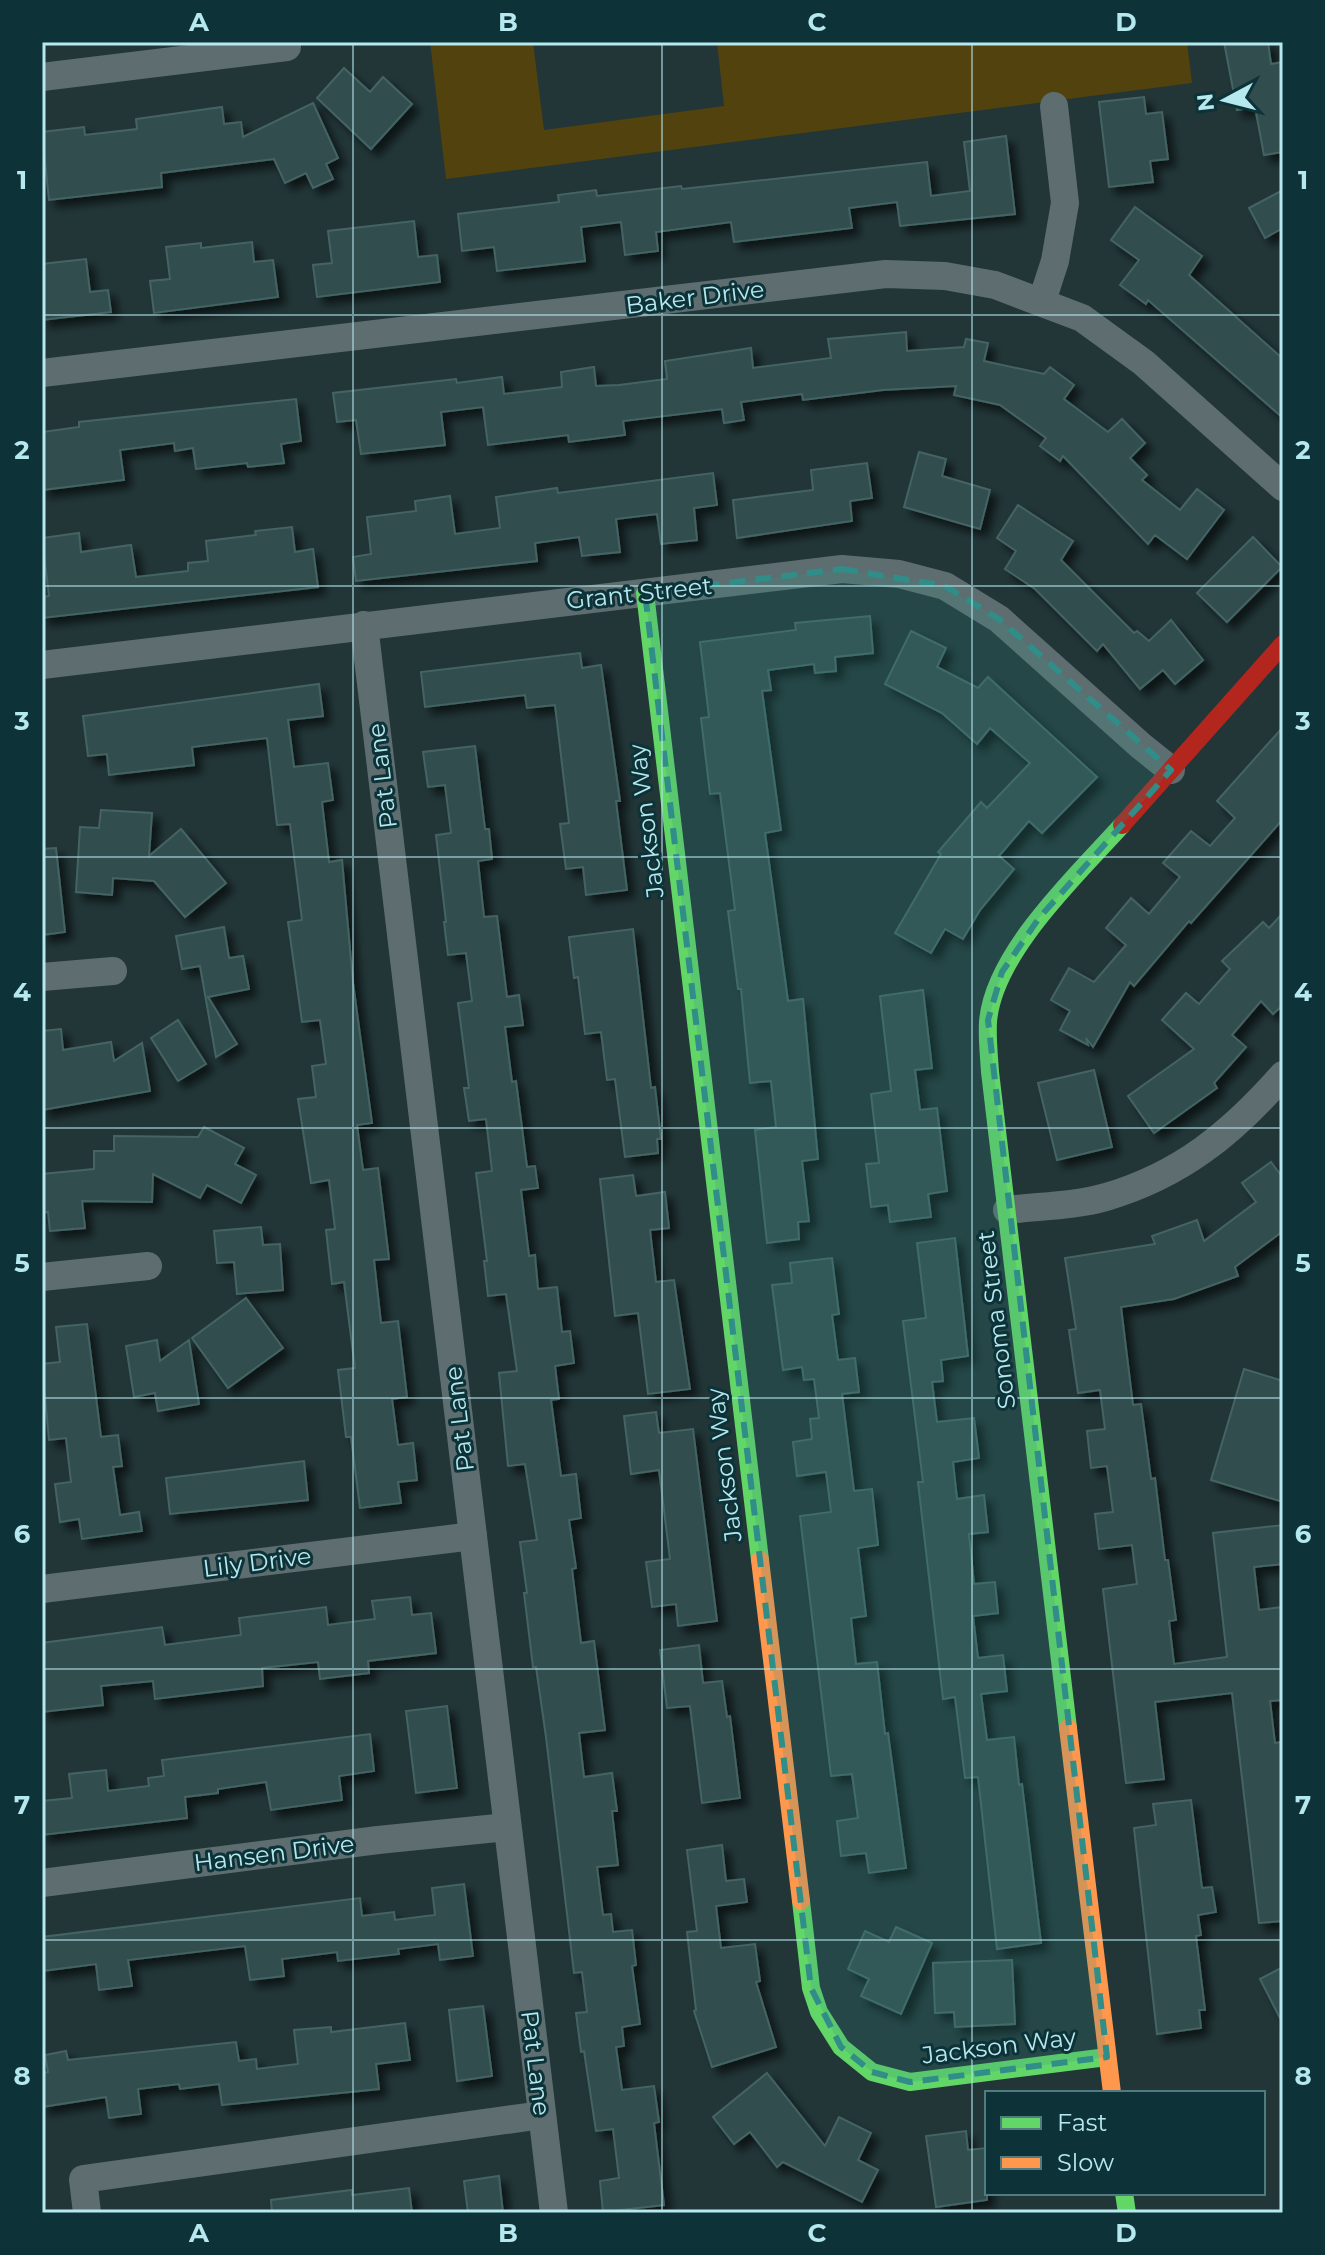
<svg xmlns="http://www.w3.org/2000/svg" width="1325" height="2255" viewBox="0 0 1325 2255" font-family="Montserrat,sans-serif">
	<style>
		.green { fill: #52420d }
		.building { fill: #304d4e; stroke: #446463; stroke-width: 2; filter: url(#shadow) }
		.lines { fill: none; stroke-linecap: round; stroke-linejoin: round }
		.street { stroke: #5e6e70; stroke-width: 28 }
		.fast { stroke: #63d668; stroke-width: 18 }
		.slow { stroke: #ff974d; stroke-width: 18 }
		.jam { stroke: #b3261e; stroke-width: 18 }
		.marked { fill: #308d88; fill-opacity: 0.2; stroke: #308d88; stroke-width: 6; stroke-dasharray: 16 10; stroke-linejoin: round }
		.grid { fill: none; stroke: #b5e8ef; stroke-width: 2; stroke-opacity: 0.55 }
		.labels { text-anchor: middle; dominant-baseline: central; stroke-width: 6; stroke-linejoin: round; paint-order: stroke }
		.street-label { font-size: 24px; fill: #b5e8ef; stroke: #0d3237 }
		.neatline { fill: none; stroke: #b5e8ef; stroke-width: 3 }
		.grid-label { font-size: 26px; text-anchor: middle; font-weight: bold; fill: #b5e8ef }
	</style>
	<defs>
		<filter id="shadow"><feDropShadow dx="7" dy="7" stdDeviation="4" flood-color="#0009"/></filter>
	</defs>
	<rect width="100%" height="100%" fill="#223638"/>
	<!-- green -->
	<polygon class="green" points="430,42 533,42 544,130 724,106 717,42 1187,42 1192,83 446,179"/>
	<!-- building -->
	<g class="building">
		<polygon points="1224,42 1268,42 1271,64 1283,62 1283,152 1264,155 1255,107 1237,110"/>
		<polygon points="344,68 370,92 383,77 412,104 371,149 317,98"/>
		<polygon points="1144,97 1146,114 1162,112 1168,159 1150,161 1153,182 1109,187 1099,102"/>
		<polygon points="313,103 338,158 326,164 333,179 313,188 306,173 285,183 274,159 161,173 162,187 49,200 42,132 84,127 85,135 137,129 136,119 222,107 224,124 241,122 243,137"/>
		<polygon points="1006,136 1015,214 900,226 897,202 849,208 852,228 734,242 731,222 656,232 658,251 625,255 621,222 581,227 585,261 497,271 494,247 462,251 458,214 559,202 558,195 596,190 597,196 681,186 682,189 927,162 931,196 970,191 964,142"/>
		<polygon points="1283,190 1283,228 1265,238 1249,208"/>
		<polygon points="1135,207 1202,256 1189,275 1283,359 1283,418 1148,300 1146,304 1120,285 1139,260 1111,240"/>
		<polygon points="414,221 418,257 437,255 440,282 317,297 313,265 332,263 328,231"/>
		<polygon points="252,242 254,262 273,260 278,297 154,313 150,281 170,279 166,247 201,243 201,248"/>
		<polygon points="86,259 90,292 108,290 111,312 42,320 42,264"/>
		<polygon points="906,332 907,351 964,347 966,339 988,343 984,361 1044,374 1050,367 1074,385 1064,399 1108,432 1122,419 1145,443 1130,458 1147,475 1142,480 1180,510 1197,489 1224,510 1187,559 1155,535 1148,544 1063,456 1060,461 1040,446 1046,438 1000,405 954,395 956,386 883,390 803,400 802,394 741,402 744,420 724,423 722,409 623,421 625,435 569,442 568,435 488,445 483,407 441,412 445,445 361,454 356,420 337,422 333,393 456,379 457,383 502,377 504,394 562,387 561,372 594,367 596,386 619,385 667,379 665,361 751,348 753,368 831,358 828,339"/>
		<polygon points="296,399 301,441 281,444 284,463 248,467 247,463 196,469 193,448 175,451 174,443 120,450 124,480 42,490 42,432 79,427 79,422"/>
		<polygon points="919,452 946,459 942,476 990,490 980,529 904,507"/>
		<polygon points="867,463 872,498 850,501 852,521 737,538 733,500 813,490 811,470"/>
		<polygon points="713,473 717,505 694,508 697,540 661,544 657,514 616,519 620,552 582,556 579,537 535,543 537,561 356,581 353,557 371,554 367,517 416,511 415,501 450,496 455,534 500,528 496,497 557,488 558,493"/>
		<polygon points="1018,505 1073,541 1061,560 1134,633 1137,631 1149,641 1171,620 1203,660 1175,684 1163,670 1140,689 1103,644 1097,651 1035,589 1005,569 1016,551 997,538"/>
		<polygon points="292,527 295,552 313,549 318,587 42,618 42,597 49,596 42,538 79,533 81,552 131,545 136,577 188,571 188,563 208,561 206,541 256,535 255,531"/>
		<polygon points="1253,537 1282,567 1227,622 1197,593"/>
		<polygon points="870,616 873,653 835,657 836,671 815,673 814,664 768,670 771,690 762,691 781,830 765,833 788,1001 803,999 818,1159 802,1161 809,1221 798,1222 799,1239 767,1243 755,1130 776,1127 771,1081 750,1083 741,989 738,989 728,911 735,910 720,793 710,794 701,718 709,717 700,642 796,630 795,623"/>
		<polygon points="911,631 946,648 937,667 978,688 988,677 1097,777 1042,833 1029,821 999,856 1014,869 980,910 963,939 945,929 931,953 895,933 941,854 938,852 981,802 987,808 1030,763 990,728 977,744 942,713 885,684"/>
		<polygon points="580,653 582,668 601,665 620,801 616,801 627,890 586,895 583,867 566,869 560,824 569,823 555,705 527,708 525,695 425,707 421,672"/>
		<polygon points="319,684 323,716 288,720 294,767 328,763 333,800 322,802 329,862 342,860 353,983 372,1123 357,1125 363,1170 378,1168 389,1259 374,1260 381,1323 398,1321 407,1397 392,1399 398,1445 413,1443 417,1480 398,1482 401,1503 360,1508 351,1437 346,1437 338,1370 355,1368 344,1282 332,1284 326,1230 335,1229 329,1180 311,1183 298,1099 316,1097 312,1066 326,1064 320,1020 302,1022 288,922 302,920 290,824 277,825 267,738 192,747 194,765 109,775 107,754 88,756 83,716"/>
		<polygon points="1283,727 1283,819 1191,923 1189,921 1134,986 1130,982 1093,1047 1086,1038 1088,1045 1060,1030 1070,1011 1051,1000 1069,968 1094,982 1126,945 1106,928 1131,898 1149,914 1180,877 1163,863 1191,831 1210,846 1235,818 1217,801"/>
		<polygon points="475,746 485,829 489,829 492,859 478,861 484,917 497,916 507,997 519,995 523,1025 505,1027 512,1082 516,1081 527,1167 535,1166 538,1188 521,1190 529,1256 535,1255 538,1289 557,1287 562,1332 570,1331 574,1363 555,1366 559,1399 551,1400 561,1476 576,1474 581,1518 569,1520 576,1568 572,1569 581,1643 594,1641 605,1730 579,1733 584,1777 612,1773 617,1811 612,1811 618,1865 597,1867 603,1915 611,1914 613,1932 632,1930 636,1965 632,1966 640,2024 622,2027 624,2046 616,2047 622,2090 654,2086 659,2122 654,2123 664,2205 603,2212 600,2181 619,2178 613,2129 596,2131 584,2051 581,2052 576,2013 587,2012 582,1972 574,1973 546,1737 536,1667 533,1667 524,1593 527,1593 520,1542 537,1540 525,1464 508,1466 499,1373 517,1371 506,1294 488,1296 484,1261 487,1261 476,1173 492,1171 486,1119 469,1121 464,1088 469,1088 458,1003 472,1001 466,953 448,955 444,922 446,922 436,835 451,833 445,785 428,787 423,752"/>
		<polygon points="101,810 152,813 149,856 181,829 226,883 185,917 154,881 113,878 112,895 76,892 80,827 99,828"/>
		<polygon points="56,848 65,932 42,935 42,849"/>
		<polygon points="1283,913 1283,1005 1273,1014 1261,1001 1232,1035 1246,1047 1214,1083 1217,1088 1154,1133 1128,1096 1194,1049 1162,1020 1186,993 1199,1004 1230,969 1222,961 1263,922 1269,928"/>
		<polygon points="224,927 229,958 243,956 249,989 208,997 237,1044 216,1057 200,966 182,969 176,936"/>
		<polygon points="633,929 651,1088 655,1087 661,1139 657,1139 658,1153 625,1157 615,1079 607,1080 601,1032 585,1034 578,977 574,978 569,937"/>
		<polygon points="923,990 932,1068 915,1070 920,1110 937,1108 947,1191 928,1194 931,1217 890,1222 888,1205 871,1207 866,1164 879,1163 871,1094 891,1091 880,996"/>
		<polygon points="178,1020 206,1064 178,1081 151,1038"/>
		<polygon points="61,1029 63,1050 111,1042 114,1061 142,1043 150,1091 42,1110 42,1031"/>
		<polygon points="1094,1070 1112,1147 1057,1160 1038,1083"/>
		<polygon points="204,1127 244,1148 235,1164 256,1175 241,1203 207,1185 200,1198 153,1174 152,1202 82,1201 85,1228 50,1231 48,1212 42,1213 42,1174 94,1169 94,1151 114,1151 114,1136 198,1137"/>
		<polygon points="1271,1162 1283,1178 1283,1231 1235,1267 1238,1276 1174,1299 1121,1307 1133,1405 1141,1404 1151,1479 1155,1478 1165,1560 1168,1560 1176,1620 1169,1621 1174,1664 1227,1657 1213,1533 1283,1525 1283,1564 1254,1567 1259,1610 1283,1607 1283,1700 1270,1701 1275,1743 1283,1742 1283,1921 1259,1923 1232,1693 1155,1702 1164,1779 1126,1783 1103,1589 1137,1584 1132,1545 1099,1549 1095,1514 1113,1512 1107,1466 1091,1468 1087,1431 1105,1429 1100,1390 1078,1393 1069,1330 1076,1329 1065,1258 1155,1244 1152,1236 1197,1220 1204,1241 1256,1202 1242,1183"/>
		<polygon points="633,1175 636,1196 665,1192 669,1228 650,1230 656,1282 674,1280 690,1389 648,1394 638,1313 615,1316 600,1179"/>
		<polygon points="261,1227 263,1245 280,1244 283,1290 237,1294 234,1262 217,1263 214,1231"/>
		<polygon points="955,1238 968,1356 941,1360 943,1381 932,1382 937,1422 974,1418 979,1458 953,1462 957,1499 984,1495 988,1532 969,1534 974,1584 995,1582 998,1613 973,1616 978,1658 1003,1655 1007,1691 981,1694 987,1740 1014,1737 1019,1785 1022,1784 1041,1943 997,1949 978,1777 965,1778 955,1697 943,1699 918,1482 923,1482 903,1321 926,1318 917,1243"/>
		<polygon points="832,1258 839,1314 832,1315 838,1360 855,1358 859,1392 842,1394 854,1491 872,1489 878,1545 858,1548 866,1616 851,1618 856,1664 877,1662 885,1734 888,1733 906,1868 869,1873 866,1853 841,1856 837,1821 858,1818 852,1774 831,1776 800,1516 831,1512 826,1472 797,1476 793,1442 812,1439 810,1419 819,1418 814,1379 804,1380 802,1367 783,1370 772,1285 792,1283 790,1263"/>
		<polygon points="246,1298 283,1348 228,1388 192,1338"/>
		<polygon points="87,1324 101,1437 118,1435 122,1466 113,1467 120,1515 139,1512 142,1531 82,1539 79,1519 60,1522 55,1484 71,1482 66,1438 49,1440 42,1364 60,1362 56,1327"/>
		<polygon points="157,1340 160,1361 189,1340 199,1404 158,1411 155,1393 134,1397 126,1346"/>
		<polygon points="1244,1369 1283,1381 1283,1502 1211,1480"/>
		<polygon points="656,1412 659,1433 693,1429 717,1621 678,1626 676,1604 652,1607 646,1562 670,1559 659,1470 631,1474 624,1416"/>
		<polygon points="304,1461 308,1500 170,1514 166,1478"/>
		<polygon points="410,1597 412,1615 431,1613 436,1653 368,1661 369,1673 320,1679 318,1662 262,1668 263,1686 155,1699 153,1681 101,1686 103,1705 42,1712 42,1643 162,1627 165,1645 241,1635 239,1618 326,1607 328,1625 375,1619 372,1601"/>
		<polygon points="699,1645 703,1683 722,1681 727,1717 730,1716 740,1798 702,1803 690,1706 667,1708 660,1650"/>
		<polygon points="447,1706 457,1788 416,1793 406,1711"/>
		<polygon points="370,1734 374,1771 339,1776 342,1800 271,1810 266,1782 218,1789 218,1793 185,1797 187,1818 42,1835 42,1801 72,1798 69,1774 106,1770 108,1791 149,1786 148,1778 164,1776 162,1760"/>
		<polygon points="1191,1800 1202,1888 1212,1887 1216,1912 1198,1915 1201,1935 1196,1936 1205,2010 1199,2010 1201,2028 1157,2034 1134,1828 1156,1825 1153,1804"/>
		<polygon points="722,1845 726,1881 744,1879 747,1902 716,1906 721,1948 755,1944 760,1981 756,1982 776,2047 712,2067 694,2011 696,2010 687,1932 697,1931 687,1850"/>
		<polygon points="464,1884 473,1956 440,1960 438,1944 398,1949 399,1954 338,1961 337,1952 282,1959 284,1976 250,1980 245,1946 128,1960 132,1986 99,1990 96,1964 42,1971 42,1937 360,1898 362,1916 394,1912 395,1920 435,1915 432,1888"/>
		<polygon points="896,1927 932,1943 901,2014 861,1996 869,1979 848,1969 865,1931 889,1942"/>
		<polygon points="1012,1960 1015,2024 955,2027 954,2012 935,2013 933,1963"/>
		<polygon points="1283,1967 1283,2024 1260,1979"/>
		<polygon points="483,2006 492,2076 457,2081 449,2010"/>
		<polygon points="405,2023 410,2060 376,2064 379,2089 222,2105 219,2084 180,2089 179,2084 138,2089 141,2114 109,2118 106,2097 42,2107 42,2073 48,2072 45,2055 66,2051 68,2060 236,2042 239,2061 256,2059 257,2069 298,2064 294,2030 331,2027 331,2032"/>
		<polygon points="767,2073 825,2146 839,2117 871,2133 858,2160 878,2170 862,2202 783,2162 777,2167 750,2132 734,2144 713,2117"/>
		<polygon points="966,2131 968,2150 987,2148 987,2200 936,2207 926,2136"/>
		<polygon points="499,2176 503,2213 468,2213 464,2181"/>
		<polygon points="409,2188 412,2213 272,2213 271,2200 352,2190 352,2195"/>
	</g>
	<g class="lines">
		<!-- street -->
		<g class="street">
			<polyline points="42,77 287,47 286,42"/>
			<polyline points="1042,301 1055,261 1065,203 1054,106"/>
			<polyline points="42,373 886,274 945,276 995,285 1082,318 1144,363 1283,487"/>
			<polyline points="364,625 554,2213"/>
			<polyline points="42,665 842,569 899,574 945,586 999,619 1141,746 1171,770"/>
			<polyline points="42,977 113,971"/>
			<path d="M1007,1210C1039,1206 1075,1206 1106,1197C1181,1175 1232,1133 1283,1075"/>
			<polyline points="42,1277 148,1266"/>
			<polyline points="42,1589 473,1536"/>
			<polyline points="42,1883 378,1840 507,1827"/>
			<polyline points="87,2213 83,2179 542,2115"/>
		</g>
		<!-- fast -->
		<g class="fast">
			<polyline points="645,593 760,1560"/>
			<path d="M1068,1728L990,1072C989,1056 987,1038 988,1022C993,953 1078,874 1122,825"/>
			<polyline points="801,1901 811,1988 819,2012 841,2047 872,2072 910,2082 1107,2057"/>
			<polyline points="1124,2193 1127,2213"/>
		</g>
		<!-- slow -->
		<g class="slow">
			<polyline points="760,1560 801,1901"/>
			<polyline points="1068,1728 1112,2093"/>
		</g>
		<!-- jam -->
		<polyline class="jam" points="1122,825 1283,644"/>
	</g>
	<!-- marked area -->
	<path class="marked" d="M842,569L945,586L999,619L1171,770L1039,918L1002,972L988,1020L1107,2057L910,2082L872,2072L841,2047L811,1988L645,593Z"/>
	<!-- grid -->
	<path class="grid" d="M353,42V2213M662,42V2213M972,42V2213M42,315H1283M42,586H1283M42,857H1283M42,1128H1283M42,1398H1283M42,1669H1283M42,1940H1283"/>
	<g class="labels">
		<!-- street labels -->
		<g class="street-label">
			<text transform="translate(695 297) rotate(-7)">Baker Drive</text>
			<text transform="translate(639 593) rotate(-6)">Grant Street</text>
			<text transform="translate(382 776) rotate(-97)">Pat Lane</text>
			<text transform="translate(646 821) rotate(-97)">Jackson Way</text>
			<text transform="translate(996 1320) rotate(-97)">Sonoma Street</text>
			<text transform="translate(459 1419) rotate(-97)">Pat Lane</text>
			<text transform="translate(724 1465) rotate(-97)">Jackson Way</text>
			<text transform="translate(257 1562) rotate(-7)">Lily Drive</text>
			<text transform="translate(274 1853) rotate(-7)">Hansen Drive</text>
			<text transform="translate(999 2046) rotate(-7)">Jackson Way</text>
			<text transform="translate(536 2063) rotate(83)">Pat Lane</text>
		</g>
	</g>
	<!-- border -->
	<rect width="1325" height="2255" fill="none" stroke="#0d3237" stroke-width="88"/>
	<!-- legend -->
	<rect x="985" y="2091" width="280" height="104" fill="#0d3237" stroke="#507b81" stroke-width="2"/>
	<rect x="1001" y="2117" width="40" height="12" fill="#63d668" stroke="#507b81" stroke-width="2"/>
	<text x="1057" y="2131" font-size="24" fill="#b5e8ef">Fast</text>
	<rect x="1001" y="2157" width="40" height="12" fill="#ff974d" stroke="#507b81" stroke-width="2"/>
	<text x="1057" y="2171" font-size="24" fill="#b5e8ef">Slow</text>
	<!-- north arrow -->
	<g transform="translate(1225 100) rotate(263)" stroke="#0d3237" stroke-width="6" paint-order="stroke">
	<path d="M0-6L14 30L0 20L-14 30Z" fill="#b5e8ef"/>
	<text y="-12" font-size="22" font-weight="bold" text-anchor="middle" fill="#b5e8ef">N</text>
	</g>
	<rect x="44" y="44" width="1237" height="2167" class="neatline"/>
	<g class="grid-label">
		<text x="199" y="31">A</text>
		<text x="508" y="31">B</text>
		<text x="817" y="31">C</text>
		<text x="1126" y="31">D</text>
		<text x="22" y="189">1</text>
		<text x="1303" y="189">1</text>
		<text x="22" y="459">2</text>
		<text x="1303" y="459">2</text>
		<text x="22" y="730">3</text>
		<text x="1303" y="730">3</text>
		<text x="22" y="1001">4</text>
		<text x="1303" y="1001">4</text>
		<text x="22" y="1272">5</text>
		<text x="1303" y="1272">5</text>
		<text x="22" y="1543">6</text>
		<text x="1303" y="1543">6</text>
		<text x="22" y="1814">7</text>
		<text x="1303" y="1814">7</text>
		<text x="22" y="2085">8</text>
		<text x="1303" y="2085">8</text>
		<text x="199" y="2242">A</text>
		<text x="508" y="2242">B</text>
		<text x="817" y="2242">C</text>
		<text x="1126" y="2242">D</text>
	</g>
</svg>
